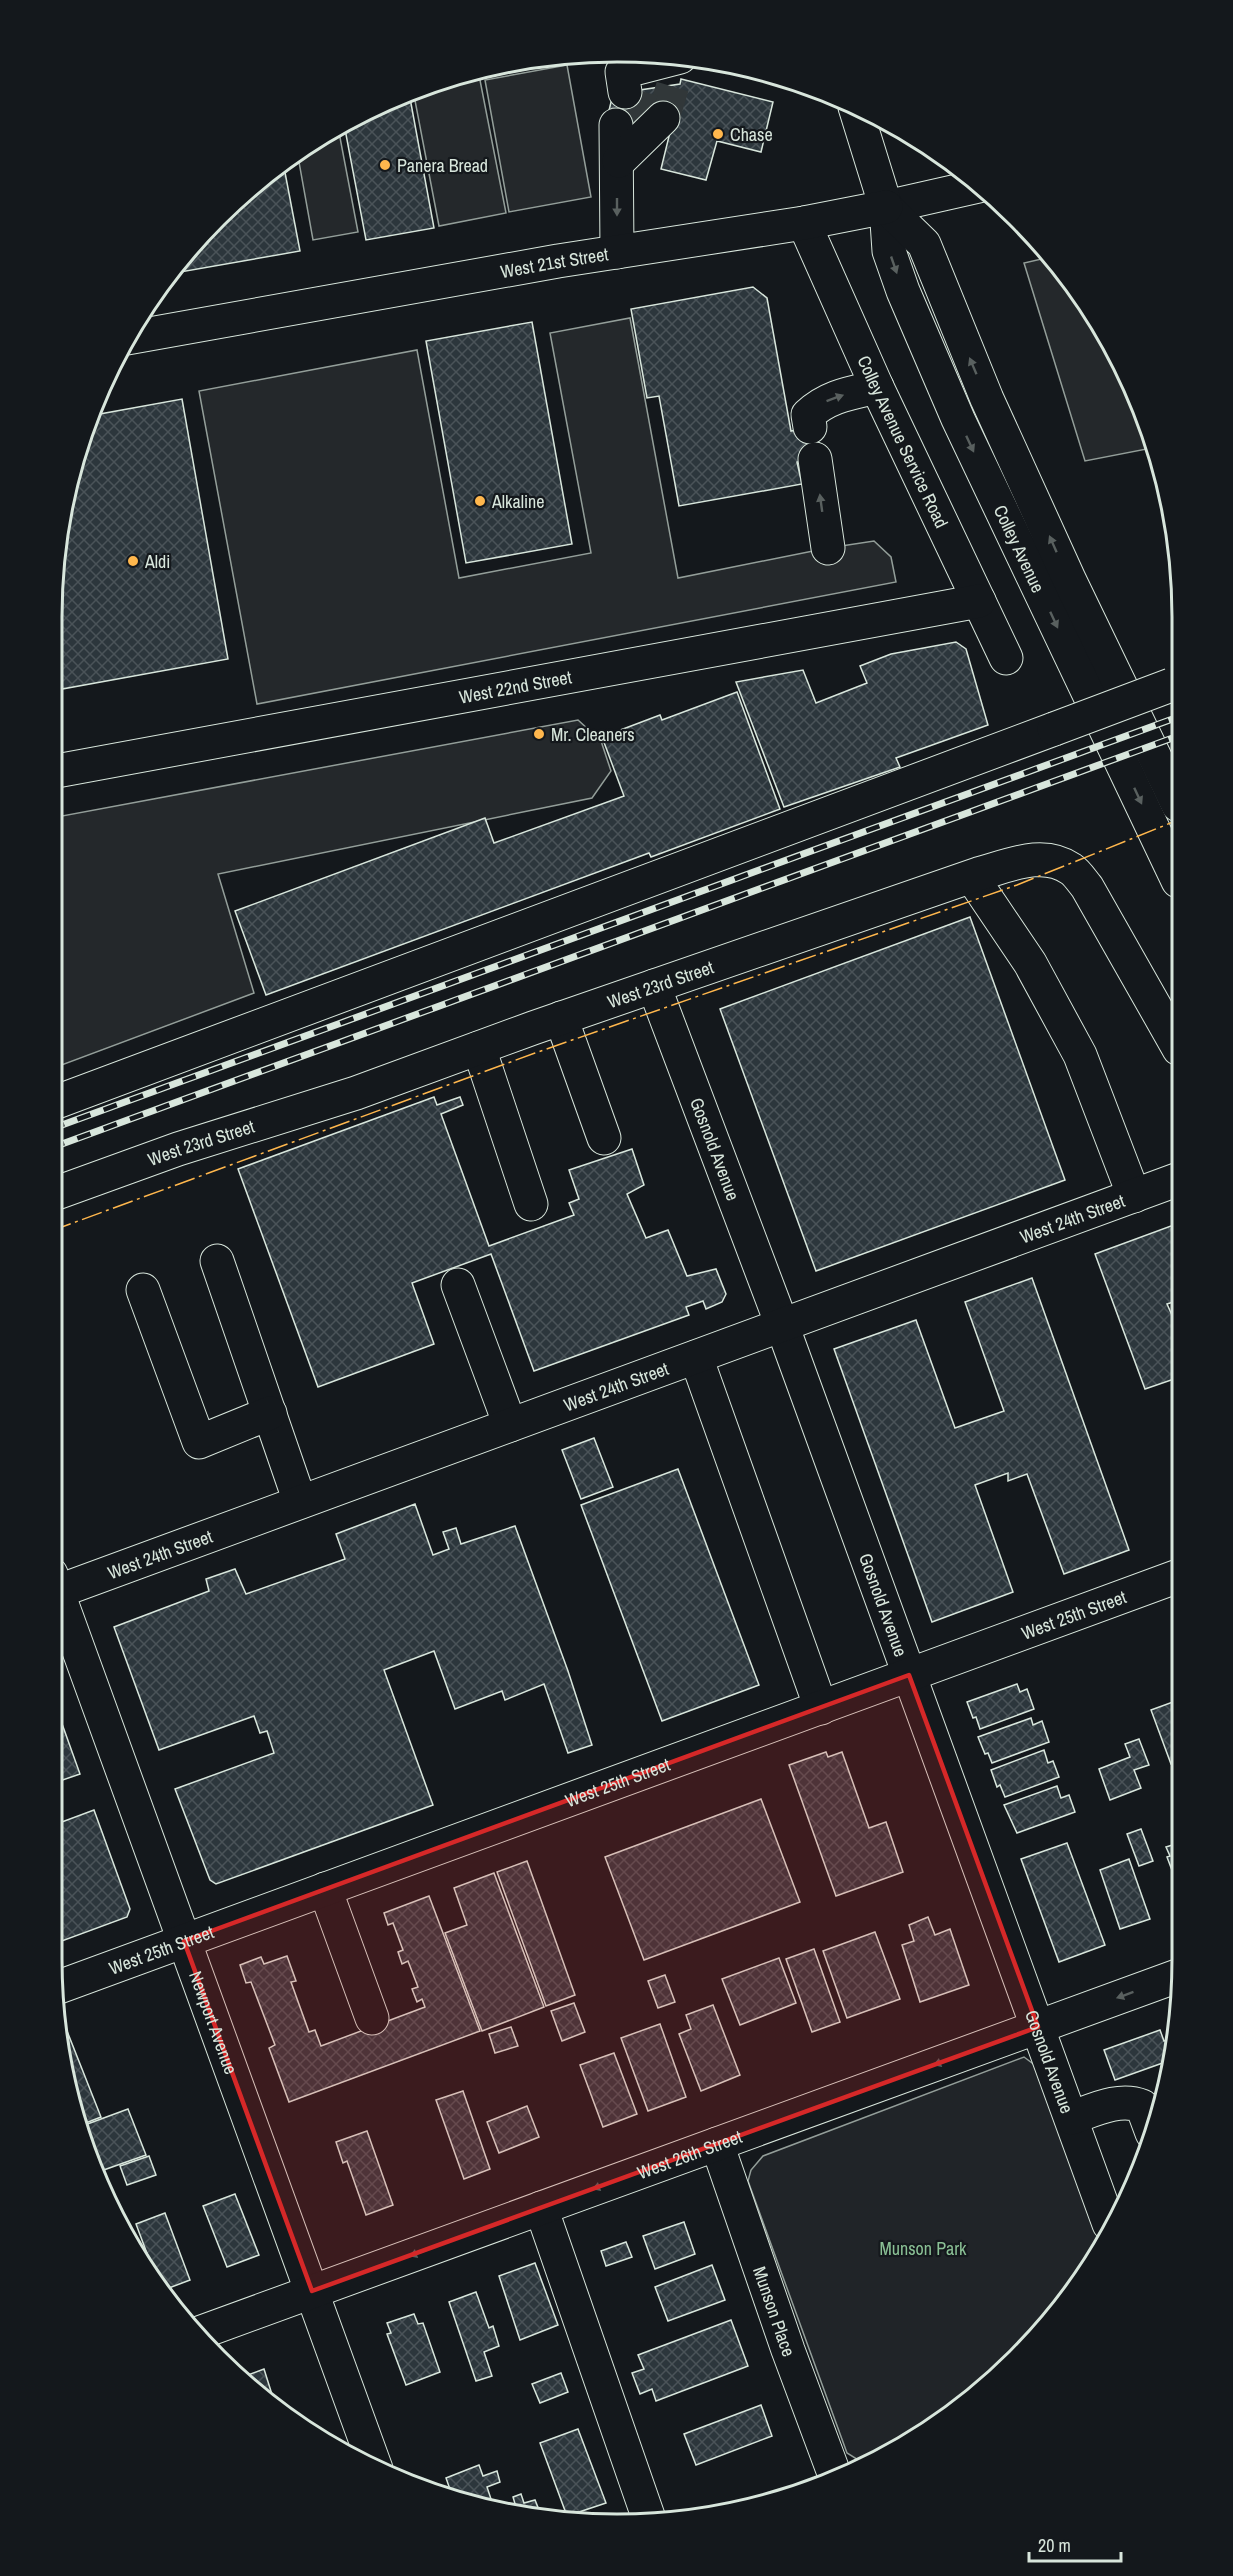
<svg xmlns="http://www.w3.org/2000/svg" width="1233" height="2576" viewBox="0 0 1233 2576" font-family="'Archivo Narrow',sans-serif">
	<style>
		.green { fill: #202428; stroke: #939e99; stroke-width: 1.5 }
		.parking { fill: #24282b; stroke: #939e99; stroke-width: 1.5 }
		.building { fill: url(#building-cross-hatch); stroke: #d8e6dc; stroke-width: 1.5 }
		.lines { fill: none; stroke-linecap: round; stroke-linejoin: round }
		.minor-tunnel { stroke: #313739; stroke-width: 33; stroke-dasharray: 33 16; stroke-linecap: butt }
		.minor-casing { stroke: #d8e6dc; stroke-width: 35 }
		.major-casing { stroke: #d8e6dc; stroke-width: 35 }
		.minor { stroke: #14181c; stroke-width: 33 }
		.major { stroke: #14181c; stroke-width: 33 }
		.rail-casing { stroke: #d8e6dc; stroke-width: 7 }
		.rail { stroke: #14181c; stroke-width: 4.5; stroke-dasharray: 14; stroke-linecap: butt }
		.minor-bridge-casing { stroke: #d8e6dc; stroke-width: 35; stroke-linecap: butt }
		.minor-bridge { stroke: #14181c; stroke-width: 33 }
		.power { stroke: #ffb74d; stroke-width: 1.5; stroke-dasharray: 21 4.5 3 4.5; stroke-linecap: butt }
		.oneway { fill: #59605f }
		.marked { fill: #d62828; fill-opacity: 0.2; stroke: #d62828; stroke-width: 4.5; stroke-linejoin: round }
		.poi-dot { fill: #ffb74d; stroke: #14181c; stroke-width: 2 }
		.labels { text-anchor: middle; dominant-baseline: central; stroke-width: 4.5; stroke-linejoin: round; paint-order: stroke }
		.poi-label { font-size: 18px; fill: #d8e6dc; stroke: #14181c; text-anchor: start }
		.street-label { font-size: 18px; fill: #d8e6dc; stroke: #14181c }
		.park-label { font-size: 18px; fill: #8ac095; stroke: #14181c }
		.rim { fill: none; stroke: #d8e6dc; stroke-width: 3 }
	</style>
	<defs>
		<pattern id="building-cross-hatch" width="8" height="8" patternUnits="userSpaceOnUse" patternTransform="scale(1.5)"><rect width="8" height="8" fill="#2c363c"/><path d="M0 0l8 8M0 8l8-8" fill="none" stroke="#4a5358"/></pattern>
	</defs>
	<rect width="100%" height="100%" fill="#14181c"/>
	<!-- green -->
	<polygon class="green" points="1024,2057 1040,2069 1101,2237 1041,2333 960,2408 885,2455 863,2463 847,2453 748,2181 751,2170 763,2156"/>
	<!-- parking -->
	<g class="parking">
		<polygon points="567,65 591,197 509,212 485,80"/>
		<polygon points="478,70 506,213 439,226 413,90"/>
		<polygon points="338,127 358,232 313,240 297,151"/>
		<polygon points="1050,257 1065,272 1139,400 1152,448 1085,461 1024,263"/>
		<polygon points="630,318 678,578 828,548 874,541 891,557 896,582 257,704 199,391 417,350 459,578 591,553 550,333"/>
		<polygon points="578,720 601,741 611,771 592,798 218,874 254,993 51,1069 51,818"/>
	</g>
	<!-- building -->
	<g class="building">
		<polygon points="581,54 476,72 476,71 507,62"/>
		<polygon points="681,79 773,102 761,152 717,141 706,180 661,169 674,116 605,127 613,94 680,84"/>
		<polygon points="410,98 434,228 366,240 344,124 383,103"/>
		<polygon points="283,162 300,251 169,274 217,216"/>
		<polygon points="753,287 767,298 791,431 816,426 821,458 797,462 802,484 679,506 659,396 647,398 631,309"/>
		<polygon points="532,322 572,544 466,563 426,341"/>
		<polygon points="182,399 228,659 51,691 51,616 62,506 89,416"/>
		<polygon points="956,642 966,649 988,725 896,758 900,767 784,807 736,682 803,670 816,703 867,683 860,666 891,654"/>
		<polygon points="737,692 780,809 651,857 649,853 266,995 235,911 485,818 494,843 624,796 602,737 660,715 662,720"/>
		<polygon points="970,917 1065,1180 816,1271 720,1009"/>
		<polygon points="434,1097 437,1105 460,1097 463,1105 441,1114 489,1246 574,1215 569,1203 579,1199 569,1170 632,1149 644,1185 627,1194 646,1238 668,1230 687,1276 716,1269 726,1294 722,1302 706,1309 703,1301 686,1307 689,1315 534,1371 491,1254 412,1283 434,1344 318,1387 238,1169"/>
		<polygon points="1179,1223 1180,1300 1167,1304 1176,1324 1180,1322 1180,1377 1145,1389 1095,1254"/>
		<polygon points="1032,1278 1129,1550 1064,1574 1027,1474 1008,1481 1008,1473 975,1485 1013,1592 932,1622 834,1349 916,1320 955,1428 1004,1411 965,1302"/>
		<polygon points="594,1438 613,1487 581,1499 562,1450"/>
		<polygon points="678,1469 759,1685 662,1721 581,1505"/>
		<polygon points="415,1504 433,1555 449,1549 443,1532 456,1528 461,1544 515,1526 568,1671 592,1745 568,1753 544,1684 505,1700 502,1691 455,1709 434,1651 384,1670 433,1805 216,1884 210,1880 175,1789 274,1753 267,1731 260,1733 254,1716 159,1750 114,1627 209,1591 206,1579 235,1569 246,1594 345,1559 336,1534"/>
		<polygon points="1017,1684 1020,1692 1027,1689 1034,1709 980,1729 976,1717 973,1718 967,1702"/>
		<polygon points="51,1693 80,1774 51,1784"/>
		<polygon points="1181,1699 1181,1760 1171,1764 1151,1710"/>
		<polygon points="1031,1718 1033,1725 1042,1721 1049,1742 992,1763 988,1753 985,1754 978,1737"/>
		<polygon points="1139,1739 1149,1765 1134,1770 1141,1788 1110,1800 1099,1769 1130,1757 1125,1744"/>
		<polygon points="1044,1750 1048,1763 1053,1761 1059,1777 1005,1797 1000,1785 997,1787 991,1770"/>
		<polygon points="826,1752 828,1757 842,1752 869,1828 886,1822 903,1872 836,1896 789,1765"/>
		<polygon points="1057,1786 1061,1798 1069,1795 1075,1812 1017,1833 1004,1805"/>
		<polygon points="761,1799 800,1902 644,1960 605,1857"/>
		<polygon points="94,1810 130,1909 127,1917 51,1945 51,1826"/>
		<polygon points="1141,1829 1153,1861 1139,1866 1127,1834"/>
		<polygon points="1182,1842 1182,1897 1167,1857 1170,1856 1166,1847"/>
		<polygon points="1067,1843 1105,1945 1059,1962 1021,1859"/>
		<polygon points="1129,1859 1150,1919 1120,1929 1100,1870"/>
		<polygon points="527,1861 575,1995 546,2006 497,1872"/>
		<polygon points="494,1873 544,2007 482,2031 445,1933 467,1925 454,1888"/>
		<polygon points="429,1896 480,2031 289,2102 269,2048 275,2045 251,1982 246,1983 240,1965 261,1957 264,1964 287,1956 296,1981 291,1982 309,2032 315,2030 321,2046 425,2007 422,1999 417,2002 412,1989 418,1987 408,1961 402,1964 398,1952 403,1950 393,1923 388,1925 384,1913"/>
		<polygon points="928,1917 935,1935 950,1929 969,1985 920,2002 902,1945 914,1941 909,1925"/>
		<polygon points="875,1932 900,1999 847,2018 823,1951"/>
		<polygon points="814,1949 840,2022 812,2032 786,1959"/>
		<polygon points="779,1958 796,2003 740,2025 722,1979"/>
		<polygon points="665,1975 675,2002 658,2008 648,1981"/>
		<polygon points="574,2003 585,2032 562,2041 551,2011"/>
		<polygon points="713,2005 740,2075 701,2091 679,2034 691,2029 686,2015"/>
		<polygon points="660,2024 686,2097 648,2111 621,2038"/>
		<polygon points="511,2027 518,2046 495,2053 489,2034"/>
		<polygon points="1160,2030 1164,2041 1170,2039 1173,2049 1168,2051 1171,2060 1115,2080 1104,2050"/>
		<polygon points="67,2031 101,2117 78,2126 63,2032"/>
		<polygon points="614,2053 637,2114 603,2127 580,2065"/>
		<polygon points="463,2091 490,2169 464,2179 436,2100"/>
		<polygon points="527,2106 539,2137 499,2153 487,2122"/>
		<polygon points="128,2109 146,2155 98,2172 82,2144 88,2141 82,2126"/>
		<polygon points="367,2131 393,2205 366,2215 347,2161 343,2163 336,2142"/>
		<polygon points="149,2156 156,2175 127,2185 120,2166"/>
		<polygon points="235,2194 259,2255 227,2267 203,2206"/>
		<polygon points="165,2213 190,2280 161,2291 136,2224"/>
		<polygon points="684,2222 695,2254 655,2269 643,2236"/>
		<polygon points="626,2242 632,2257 606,2266 601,2251"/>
		<polygon points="535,2263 558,2325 520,2340 499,2276"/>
		<polygon points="712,2265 725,2300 668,2321 655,2287"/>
		<polygon points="476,2292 489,2328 493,2326 499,2346 484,2352 492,2376 476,2381 449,2302"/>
		<polygon points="414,2314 418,2324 423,2323 440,2372 406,2385 387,2334 391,2333 387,2323"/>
		<polygon points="731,2320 748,2366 656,2401 652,2389 640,2394 632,2373 644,2369 638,2355"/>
		<polygon points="264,2369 275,2404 245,2376"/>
		<polygon points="561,2373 568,2392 540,2403 532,2384"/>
		<polygon points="761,2405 772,2436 696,2465 684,2434"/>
		<polygon points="578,2429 606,2503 567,2516 540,2443"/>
		<polygon points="479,2465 483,2476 497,2471 500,2482 487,2487 495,2511 453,2498 446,2478"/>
		<polygon points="521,2494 524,2503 535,2500 541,2515 500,2512 516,2507 513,2497"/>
	</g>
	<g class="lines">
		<!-- minor-tunnel -->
		<g class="minor-tunnel">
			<polyline points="663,118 673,85"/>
			<polyline points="633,123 642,90"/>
		</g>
		<!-- minor casing -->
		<g class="minor-casing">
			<g id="minor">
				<polyline points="625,92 622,72 680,57"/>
				<polyline points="616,125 617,252"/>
				<polyline points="619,161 663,118"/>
				<polyline points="886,207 979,186"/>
				<path id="s1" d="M804,223L877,387L1006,658"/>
				<path d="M810,427L808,415C828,396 851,393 877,387"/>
				<polyline points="815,459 828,548"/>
				<path id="s2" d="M51,772L979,601"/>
				<polyline points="972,877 1030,963 1080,1055 1134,1196"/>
				<path id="s3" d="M654,986L782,1325L1109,2224"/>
				<polyline points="561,1018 604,1138"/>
				<polyline points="479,1048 531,1204"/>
				<polyline points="51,1104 1054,729"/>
				<path id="s4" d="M51,1195L178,1149L356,1093L533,1028L978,874C1008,866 1043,849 1071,869C1077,873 1082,881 1087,887L1179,1049"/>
				<polyline points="217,1261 300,1502"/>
				<polyline points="458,1285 510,1425"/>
				<polyline points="143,1290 199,1442 270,1413"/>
				<polyline points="696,1357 821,1708"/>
				<path id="s5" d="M51,1574L376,2469"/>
				<path id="s6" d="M51,1594L1179,1179"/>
				<polyline points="325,1889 372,2018"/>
				<path id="s7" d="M56,1988L1181,1575"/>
				<path d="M1071,2118C1094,2110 1119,2097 1142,2106L1152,2133"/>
				<path id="s8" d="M717,2144L788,2350L835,2476"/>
				<polyline points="541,2208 649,2519"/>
			</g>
		</g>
		<!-- major casing -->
		<g class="major-casing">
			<g id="major">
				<path id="s9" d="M855,107L886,207L889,251L903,291L958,419L1178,881"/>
				<polyline points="886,207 924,244 987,399 1069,579 1178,805"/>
				<path id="s10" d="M127,338L558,261L804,223L886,207"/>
				<path id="s11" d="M199,2333L1180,1975"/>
			</g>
		</g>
		<!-- minor -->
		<use href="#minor" class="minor"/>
		<!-- major -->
		<use href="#major" class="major"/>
		<!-- rail casing -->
		<g class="rail-casing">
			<g id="rail">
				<polyline points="51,1129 1178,717"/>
				<polyline points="51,1148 1178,736"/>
			</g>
		</g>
		<!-- rail -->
		<use href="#rail" class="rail"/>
		<!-- minor-bridge casing -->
		<g class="minor-bridge-casing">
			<polyline id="minor-bridge" points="1054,729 1171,685"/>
		</g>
		<!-- minor-bridge -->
		<use href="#minor-bridge" class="minor-bridge"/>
		<!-- power -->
		<polyline class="power" points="51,1231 535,1053 1017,885 1178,820"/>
	</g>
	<!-- one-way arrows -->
	<defs><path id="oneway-solid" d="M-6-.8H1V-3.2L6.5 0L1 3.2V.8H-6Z" transform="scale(1.5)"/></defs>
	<g class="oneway">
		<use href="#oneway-solid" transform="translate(617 207) rotate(90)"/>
		<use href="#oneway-solid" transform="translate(894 265) rotate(71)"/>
		<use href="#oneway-solid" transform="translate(973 366) rotate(-113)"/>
		<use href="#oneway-solid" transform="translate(835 398) rotate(-20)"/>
		<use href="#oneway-solid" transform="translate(970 444) rotate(65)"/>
		<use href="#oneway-solid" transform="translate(821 503) rotate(-98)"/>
		<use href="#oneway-solid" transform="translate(1053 544) rotate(-114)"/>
		<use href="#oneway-solid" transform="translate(1054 620) rotate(65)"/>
		<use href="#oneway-solid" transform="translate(1138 796) rotate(65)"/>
		<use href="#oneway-solid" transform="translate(1125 1995) rotate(160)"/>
		<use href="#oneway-solid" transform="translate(942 2062) rotate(160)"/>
		<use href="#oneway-solid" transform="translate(601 2186) rotate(160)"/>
		<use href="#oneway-solid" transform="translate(418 2253) rotate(160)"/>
	</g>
	<!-- marked area -->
	<path class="marked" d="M909,1675L1038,2027L312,2291L184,1941Z"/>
	<!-- markers -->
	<g class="poi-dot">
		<circle cx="718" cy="134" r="6"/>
		<circle cx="385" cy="165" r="6"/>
		<circle cx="480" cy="501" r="6"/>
		<circle cx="133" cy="561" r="6"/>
		<circle cx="539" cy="734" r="6"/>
	</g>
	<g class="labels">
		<!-- poi labels -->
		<g class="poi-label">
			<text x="730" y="134">Chase</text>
			<text x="397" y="165">Panera Bread</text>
			<text x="492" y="501">Alkaline</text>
			<text x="145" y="561">Aldi</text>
			<text x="551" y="734">Mr. Cleaners</text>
		</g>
		<!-- street labels -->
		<g class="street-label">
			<text stroke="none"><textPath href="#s10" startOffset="434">West 21st Street</textPath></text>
			<text stroke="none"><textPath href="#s1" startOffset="240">Colley Avenue Service Road</textPath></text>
			<text stroke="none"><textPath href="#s9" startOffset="474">Colley Avenue</textPath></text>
			<text stroke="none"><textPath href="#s2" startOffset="472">West 22nd Street</textPath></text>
			<text stroke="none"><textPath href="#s4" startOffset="645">West 23rd Street</textPath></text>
			<text stroke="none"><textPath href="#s4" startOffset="159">West 23rd Street</textPath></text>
			<text stroke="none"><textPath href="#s3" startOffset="174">Gosnold Avenue</textPath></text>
			<text stroke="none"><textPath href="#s6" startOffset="1088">West 24th Street</textPath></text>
			<text stroke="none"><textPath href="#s6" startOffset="602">West 24th Street</textPath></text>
			<text stroke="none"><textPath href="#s6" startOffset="116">West 24th Street</textPath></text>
			<text stroke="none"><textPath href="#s3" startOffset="660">Gosnold Avenue</textPath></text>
			<text stroke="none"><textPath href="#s7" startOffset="1084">West 25th Street</textPath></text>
			<text stroke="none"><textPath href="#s7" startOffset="598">West 25th Street</textPath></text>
			<text stroke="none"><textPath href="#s7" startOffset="112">West 25th Street</textPath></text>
			<text stroke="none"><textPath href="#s5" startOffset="477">Newport Avenue</textPath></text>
			<text stroke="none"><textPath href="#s3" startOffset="1146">Gosnold Avenue</textPath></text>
			<text stroke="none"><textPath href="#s11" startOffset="522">West 26th Street</textPath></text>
			<text stroke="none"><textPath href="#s8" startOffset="177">Munson Place</textPath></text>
		</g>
		<!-- park labels -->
		<g class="park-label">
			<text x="923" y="2248">Munson Park</text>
		</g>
	</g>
	<!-- crop -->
	<path d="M0 0H1233V2576H0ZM617 62H617A555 555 0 0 1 1172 617V1959A555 555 0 0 1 617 2514H617A555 555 0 0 1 62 1959V617A555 555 0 0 1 617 62Z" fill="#14181c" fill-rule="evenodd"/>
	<path class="rim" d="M617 62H617A555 555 0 0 1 1172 617V1959A555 555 0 0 1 617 2514H617A555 555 0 0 1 62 1959V617A555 555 0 0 1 617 62Z"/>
	<!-- scale -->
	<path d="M1029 2552v9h92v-9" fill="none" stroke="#d8e6dc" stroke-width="3"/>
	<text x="1038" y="2552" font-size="18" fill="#d8e6dc" stroke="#14181c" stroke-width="4.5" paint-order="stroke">20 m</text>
</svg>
